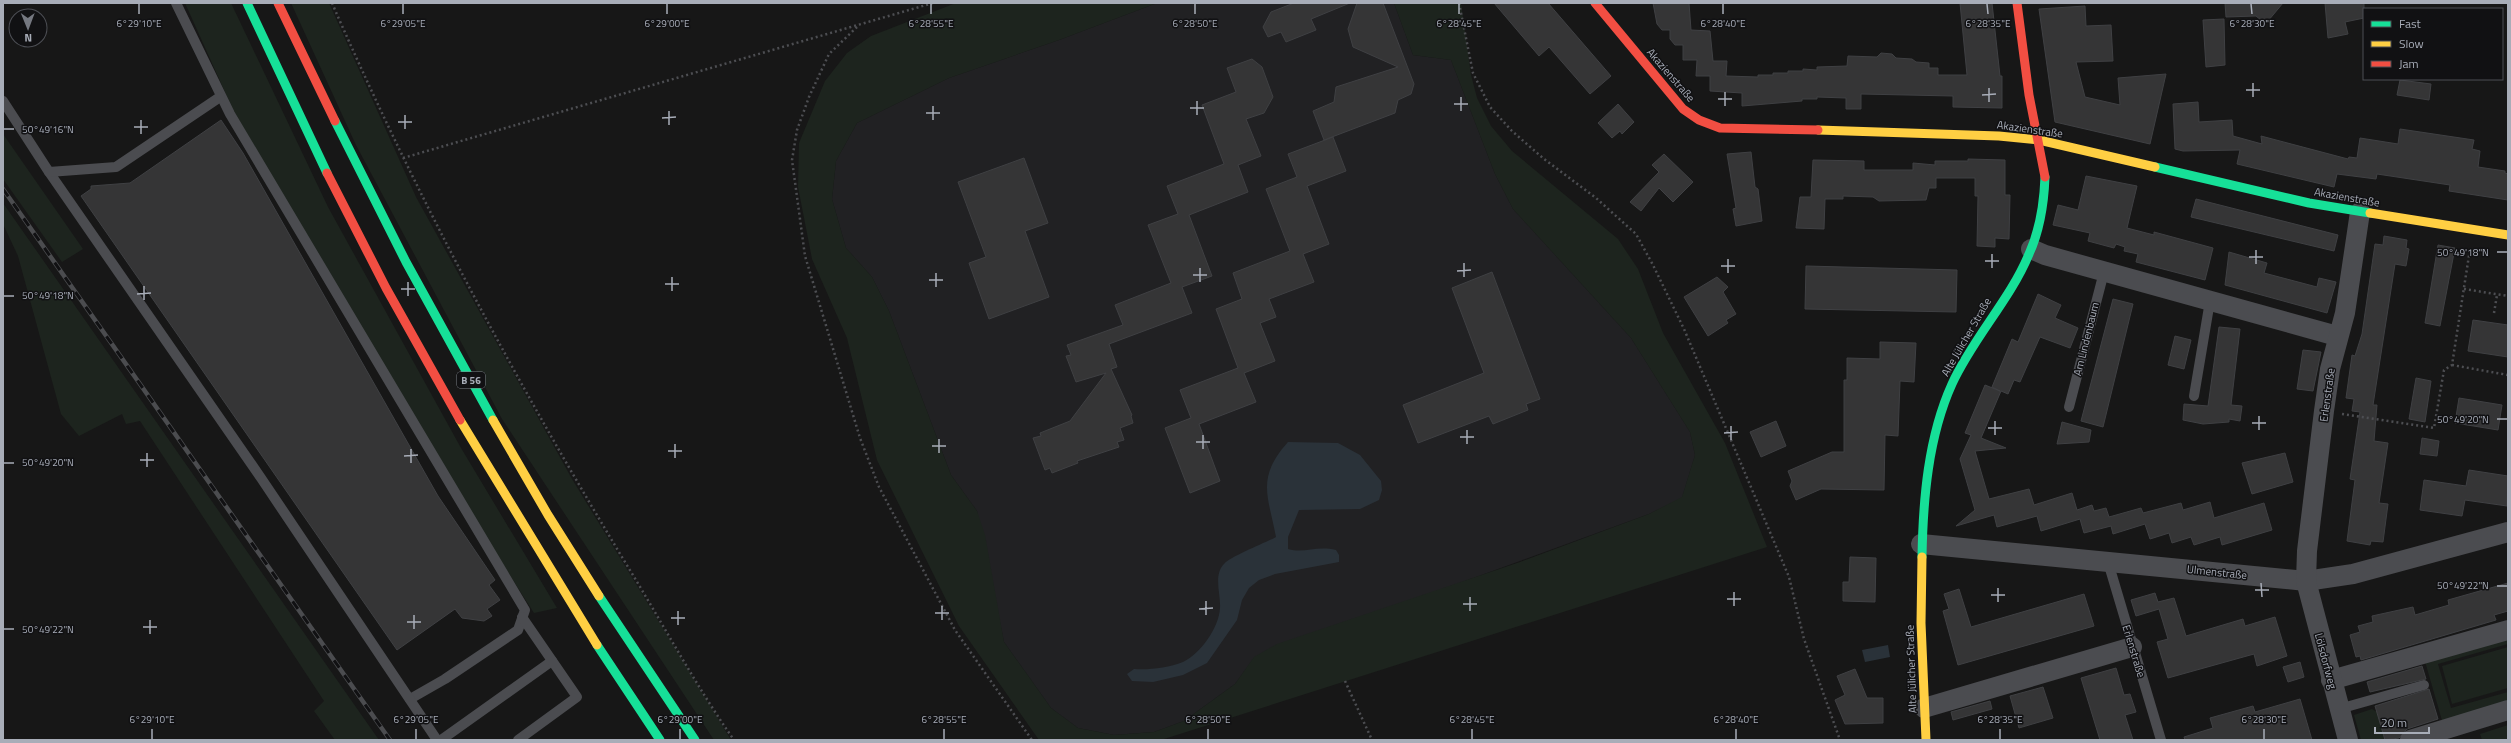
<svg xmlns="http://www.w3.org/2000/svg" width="2511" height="743" viewBox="0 0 2511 743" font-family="'Titillium Web',sans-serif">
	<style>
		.built { fill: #212123 }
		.green { fill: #1d241e }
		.water { fill: #2a3239 }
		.building { fill: #353536; stroke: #3f4043 }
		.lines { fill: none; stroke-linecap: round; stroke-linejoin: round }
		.path { stroke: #4d4e52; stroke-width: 2.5; stroke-dasharray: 2 3; stroke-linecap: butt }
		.lane { stroke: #4b4c50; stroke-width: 10 }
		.street { stroke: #4b4c50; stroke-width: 20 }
		.fast { stroke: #16e098; stroke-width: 9 }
		.slow { stroke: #ffcf43; stroke-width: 9 }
		.jam { stroke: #f24e42; stroke-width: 9 }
		.rail-casing { stroke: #4b4c4f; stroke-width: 4.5 }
		.rail { stroke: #111113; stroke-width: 3; stroke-dasharray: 9; stroke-linecap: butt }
		.ticks { fill: none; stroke: #a8adb8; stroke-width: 1.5 }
		.labels { text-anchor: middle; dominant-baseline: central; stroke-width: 3; stroke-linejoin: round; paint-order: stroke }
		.shield { fill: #111113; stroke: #7b7e86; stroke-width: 1 }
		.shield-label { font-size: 10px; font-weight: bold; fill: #a8adb8 }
		.street-label { font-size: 11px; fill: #a8adb8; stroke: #111113 }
		.ticks-label { font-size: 10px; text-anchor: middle; fill: #a8adb8; stroke: #111113; stroke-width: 3; stroke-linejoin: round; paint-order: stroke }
	</style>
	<rect width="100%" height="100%" fill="#171717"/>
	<!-- built -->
	<polygon class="built" points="1157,3 1394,3 1413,55 1451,60 1495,174 1513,209 1631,338 1690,432 1695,455 1682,498 1649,514 1254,658 1235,684 1184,721 1154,732 1114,735 1078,728 1051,708 1004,642 977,511 951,475 889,311 872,277 846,248 832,199 836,161 857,123 949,78 1059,40"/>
	<!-- green -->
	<g class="green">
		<polygon points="185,3 231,3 328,207 461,448 557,608 534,613 460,498 233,110"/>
		<polygon points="291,3 329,3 416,197 463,282 572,479 731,740 714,740 502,419 356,145"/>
		<polygon points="956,3 1157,3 1059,40 949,78 857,123 836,161 832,199 846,248 872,277 889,311 951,475 977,511 985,535 1004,642 1051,708 1078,728 1114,735 1154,732 1184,721 1235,684 1254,657 1277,644 1520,562 1649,514 1682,497 1695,455 1690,432 1631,338 1513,209 1495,174 1451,60 1413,55 1394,3 1461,3 1471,75 1477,98 1491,126 1512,151 1618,239 1638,269 1663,333 1725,443 1767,547 1161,740 1039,740 959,626 877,460 847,338 812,259 798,187 799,143 825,81 847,53 871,36"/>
		<polygon points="3,134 83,249 62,262 3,179"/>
		<polygon points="3,203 379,740 335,740 314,711 324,701 140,421 126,424 122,414 79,436 61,414 18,256 3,224"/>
		<polygon points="2508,634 2508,644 2438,664 2451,708 2508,692 2508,706 2443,724 2424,658"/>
		<polygon points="2508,647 2508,688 2452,704 2442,666"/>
		<polygon points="2372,709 2377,712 2385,740 2361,740 2354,715"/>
		<polygon points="2508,725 2508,740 2482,740 2480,734"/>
	</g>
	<!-- water -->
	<g class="water">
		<path d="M1288,442L1338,443L1360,455L1381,481L1382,490L1379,500L1360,509L1299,510L1288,537V549C1305,554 1316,545 1336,550L1339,555V562L1275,574L1259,580L1249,588L1242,600L1237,620L1207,663L1183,675L1153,682L1132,681L1127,674L1134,669C1149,670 1168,668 1183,662C1200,654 1219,628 1220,608C1221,595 1213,575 1224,564C1231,556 1265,543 1276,537C1268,495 1256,478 1288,442Z"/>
		<polygon points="1888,645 1890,657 1865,662 1862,650"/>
	</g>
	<!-- building -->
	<g class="building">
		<polygon points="1294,3 1350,3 1311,19 1316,30 1286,42 1281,32 1268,37 1263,27 1271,12"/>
		<polygon points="1357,3 1383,3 1414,84 1411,94 1398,100 1395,113 1324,140 1313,111 1334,102 1336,87 1398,67 1353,47 1348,29"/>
		<polygon points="1494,3 1548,3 1611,76 1590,94 1549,47 1539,56"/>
		<polygon points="1653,3 1689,3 1691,30 1710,31 1713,61 1727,61 1726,76 1758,77 1758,75 1773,75 1773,73 1788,73 1788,71 1803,71 1803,69 1817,70 1817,67 1847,66 1848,56 1877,57 1881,53 1892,54 1896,58 1912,59 1916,62 1929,63 1929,68 1938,68 1938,75 1967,75 1960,3 1992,3 2000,76 2002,76 2002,108 1953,107 1953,96 1861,94 1861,109 1846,109 1846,98 1817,97 1817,99 1802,99 1802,101 1742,106 1742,93 1710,91 1710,76 1696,76 1697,60 1683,60 1683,45 1675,45 1670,39 1670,30 1662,30 1657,24"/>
		<polygon points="2225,3 2283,3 2268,21 2262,21 2256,16 2226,17"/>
		<polygon points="2325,3 2364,3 2364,18 2345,22 2348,34 2328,38"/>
		<polygon points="2085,6 2086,26 2111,25 2113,61 2076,62 2085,97 2120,105 2118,78 2166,74 2150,144 2055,122 2039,9"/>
		<polygon points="2224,19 2225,65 2206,67 2203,20"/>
		<polygon points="1252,59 1262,67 1273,97 1264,113 1246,119 1261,156 1238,165 1248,192 1189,215 1212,276 1182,287 1192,313 1109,344 1117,367 1111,369 1132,415 1131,416 1133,423 1120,428 1124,440 1117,442 1119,447 1077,461 1078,463 1052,473 1050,468 1045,470 1033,438 1041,436 1040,433 1070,421 1106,373 1076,382 1066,356 1071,355 1067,345 1123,325 1115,305 1171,283 1148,225 1178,214 1167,186 1224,164 1202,105 1236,92 1227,68"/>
		<polygon points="2400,80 2431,84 2429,100 2397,95"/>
		<polygon points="2198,102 2199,122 2232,120 2233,136 2262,144 2261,136 2348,159 2349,157 2357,158 2360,138 2398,144 2400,129 2474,140 2472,149 2480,151 2478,167 2505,171 2505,173 2508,174 2508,200 2449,191 2450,185 2377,174 2376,179 2337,174 2334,187 2237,164 2240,150 2183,151 2175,149 2173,104"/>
		<polygon points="1618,104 1634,122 1622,134 1620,131 1612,138 1598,123"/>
		<polygon points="221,120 243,153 438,496 495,580 489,585 500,600 487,609 492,616 484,621 462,618 455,609 397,650 81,196 91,189 91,186 130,183"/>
		<polygon points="1333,137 1346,171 1307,186 1329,244 1303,254 1314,282 1269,299 1276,317 1260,323 1275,361 1244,373 1256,402 1199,424 1220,481 1190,493 1165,428 1191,418 1180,390 1238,368 1216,309 1242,299 1233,273 1290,251 1266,189 1297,177 1288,154"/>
		<polygon points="1751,152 1755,187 1758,189 1762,221 1736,226 1733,209 1736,208 1727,154"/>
		<polygon points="1664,154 1693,182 1673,202 1659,188 1641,211 1630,202 1659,172 1652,165"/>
		<polygon points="1024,158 1048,223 1025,231 1049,297 989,319 969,263 986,257 958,182"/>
		<polygon points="1968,159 2005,160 2005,195 2010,195 2009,239 1995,238 1995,247 1977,246 1978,196 1975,196 1975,178 1936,178 1936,188 1929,188 1926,200 1879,201 1873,197 1843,196 1843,199 1825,199 1824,229 1796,228 1800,197 1811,197 1813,160 1864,161 1864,170 1913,170 1913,163 1935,165 1935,161 1968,161"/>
		<polygon points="2086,176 2137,186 2127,228 2154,235 2154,232 2213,248 2205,280 2136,262 2138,254 2124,251 2125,247 2116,244 2114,248 2088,241 2090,233 2053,225 2058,205 2078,210"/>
		<polygon points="2196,199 2338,235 2334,251 2191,217"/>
		<polygon points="2384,236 2407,240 2406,248 2409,249 2406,266 2395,264 2373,405 2377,405 2374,441 2388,443 2379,503 2388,504 2383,542 2371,541 2370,545 2347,541 2355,480 2350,479 2360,412 2352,411 2354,399 2346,398 2352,355 2355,356 2362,334 2375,244 2383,245"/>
		<polygon points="2438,245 2455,248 2440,326 2425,323"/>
		<polygon points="2229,252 2267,263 2264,273 2317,287 2319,278 2336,282 2327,313 2225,285"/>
		<polygon points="1806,266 1957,270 1956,312 1805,309"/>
		<polygon points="1492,272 1540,399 1526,404 1528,410 1493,424 1489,416 1418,443 1403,405 1484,373 1452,288"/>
		<polygon points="1717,277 1728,287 1723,292 1736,314 1726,320 1728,323 1708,336 1684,297"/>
		<polygon points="2038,294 2061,305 2055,318 2078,328 2070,348 2040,337 2020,382 2014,380 2008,394 2001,391 1981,438 2006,448 1975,451 1989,499 2029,489 2034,505 2072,493 2077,510 2092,505 2094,511 2106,508 2109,517 2141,508 2143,513 2181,503 2183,510 2210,502 2214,518 2264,503 2272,530 2222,545 2220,537 2194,545 2191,537 2172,543 2169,533 2150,539 2145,524 2113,534 2111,526 2084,533 2080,519 2041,531 2037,516 1997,527 1994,515 1956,526 1975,510 1960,459 1971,435 1965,433 1985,385 2000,391 1992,387 2012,339 2018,342"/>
		<polygon points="2113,299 2133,304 2103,427 2081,421"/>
		<polygon points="2473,320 2508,325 2508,357 2468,351"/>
		<polygon points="2219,327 2240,329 2231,405 2242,406 2240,421 2229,419 2229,422 2203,424 2183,420 2184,404 2208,406"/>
		<polygon points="2175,336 2191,340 2184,369 2168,365"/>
		<polygon points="1880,342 1916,343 1914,382 1900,381 1898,436 1885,435 1884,490 1821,489 1796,500 1790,486 1792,481 1788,471 1832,452 1844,452 1844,380 1847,380 1847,358 1880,359"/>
		<polygon points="2303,350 2321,352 2313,391 2297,389"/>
		<polygon points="2416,378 2431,381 2425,422 2409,419"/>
		<polygon points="2459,398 2502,405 2498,430 2455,423"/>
		<polygon points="1776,421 1786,446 1761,457 1750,432"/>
		<polygon points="2062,422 2091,430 2089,442 2057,444"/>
		<polygon points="2422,438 2439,441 2437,456 2420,454"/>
		<polygon points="2285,453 2293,482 2252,494 2242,463"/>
		<polygon points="2469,470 2508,476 2507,506 2465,500 2462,516 2420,510 2424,480 2466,486"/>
		<polygon points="1850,557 1876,558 1875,602 1843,601 1843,582 1849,582"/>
		<polygon points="2508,583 2508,611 2494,615 2496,620 2361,660 2360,656 2356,657 2350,635 2360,632 2358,626 2373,622 2372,616 2413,607 2415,615 2449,605 2448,600"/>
		<polygon points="1959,589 1971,627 2084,594 2094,626 1958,665 1943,611 1949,609 1944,594"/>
		<polygon points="2155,593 2158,602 2174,598 2186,636 2243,619 2245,626 2275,617 2287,656 2257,666 2254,654 2168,678 2157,642 2168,639 2159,609 2136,616 2131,600"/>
		<polygon points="2300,662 2304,677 2288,682 2283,667"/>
		<polygon points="2422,666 2426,679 2370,692 2367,682"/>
		<polygon points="2116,668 2124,695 2130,694 2136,712 2125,715 2133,740 2100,740 2081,678"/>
		<polygon points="1855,669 1867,698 1883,698 1883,723 1845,724 1835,700 1845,695 1837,676"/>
		<polygon points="2043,687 2053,718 2019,728 2010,696"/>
		<polygon points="2429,689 2438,719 2407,729 2399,738 2385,740 2375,706"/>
		<polygon points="2300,699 2312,740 2185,740 2184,737 2213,728 2210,718 2253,706 2255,712"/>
		<polygon points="1990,701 1992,709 1953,720 1951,712"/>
	</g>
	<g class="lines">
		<!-- path -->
		<g class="path">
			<path d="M332,3C417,198 518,385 628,567C663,624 696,686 734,740"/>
			<polyline points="1459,3 1473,73 1490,107 1512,131 1544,159 1596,198 1636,234 1653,265 1684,329 1789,577 1804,639 1840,740"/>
			<polyline points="857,27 829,54 809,97 797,130 792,160 805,256 860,438 879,487 955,630 1032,740"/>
			<polyline points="403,158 933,3"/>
			<polyline points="2464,289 2508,296"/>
			<polyline points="2494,313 2497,295"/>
			<polyline points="2452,365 2508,375"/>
			<polyline points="2342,414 2434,428 2444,370 2452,365 2470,249"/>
			<polyline points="1345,681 1372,740"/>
		</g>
		<!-- lane -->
		<g class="lane">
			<polyline points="176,3 230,114 525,610 518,630 445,679 410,699"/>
			<polyline points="3,101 49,172 261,478 437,740"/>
			<polyline points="49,172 116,167 220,97"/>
			<polyline points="2194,396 2210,301"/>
			<polyline points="2069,407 2104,272"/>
			<polyline points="2108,562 2161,740"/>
			<polyline points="2339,709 2424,685"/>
			<polyline points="441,740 552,661"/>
			<polyline points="518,740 577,697 522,617"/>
		</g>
		<!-- street -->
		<g class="street">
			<polyline points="2031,249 2045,255 2337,336"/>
			<polyline points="1921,544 2306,581 2353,574 2508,532"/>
			<polyline points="2331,680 2508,630"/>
			<polyline points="1924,708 2132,647"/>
			<polyline points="2348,740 2306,581 2307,551 2324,411 2330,369 2345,313 2360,212"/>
			<polyline points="2410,740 2508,710"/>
		</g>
		<!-- fast -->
		<g class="fast">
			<polyline points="247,3 327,173"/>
			<polyline points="335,121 406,262 493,420"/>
			<polyline points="2155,167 2309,203 2370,213"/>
			<path d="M1922,557C1923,500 1928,437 1952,384C1973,338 2010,300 2029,254C2040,230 2044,203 2045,177"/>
			<polyline points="599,596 695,740"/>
			<polyline points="597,645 660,740"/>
		</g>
		<!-- slow -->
		<g class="slow">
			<polyline points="1818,130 1999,136 2039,140 2155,167"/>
			<polyline points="2370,213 2508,235"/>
			<polyline points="460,420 597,645"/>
			<polyline points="493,420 548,515 599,596"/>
			<polyline points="1922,557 1921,623 1926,740"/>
		</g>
		<!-- jam -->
		<g class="jam">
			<polyline points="278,3 335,121"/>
			<polyline points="1595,3 1683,109 1699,120 1720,128 1818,130"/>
			<polyline points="2017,3 2029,95 2045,177"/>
			<polyline points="327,173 386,288 460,420"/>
		</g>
		<!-- rail casing -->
		<g class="rail-casing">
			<polyline id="rail" points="3,189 390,740"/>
		</g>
		<!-- rail -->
		<use href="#rail" class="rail"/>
	</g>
	<!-- ticks -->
	<path class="ticks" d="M139,4V14M403,4V14M667,4V14M931,4V14M1195,4V14M1459,4V14M1723,4V14M1987,4L1988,14M2251,4L2252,14M2253,83V97M1989,88V102M2246,90H2260M1725,92V106M1982,95L1996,94M1461,97V111M1718,99H1732M1197,101V115M1454,104H1468M933,106V120M1190,108H1204M669,111V125M926,113H940M405,115V129M662,118L676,117M141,120V134M398,122H412M134,127H148M4,129H14M2256,250V264M2497,252H2507M1992,254V268M2249,257H2263M1728,259V273M1985,261H1999M1464,263V277M1721,266H1735M1200,268V282M1457,271L1471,270M936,273V287M1193,275H1207M672,277V291M929,280H943M408,282V296M665,284H679M144,286V300M401,289H415M137,294L151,293M4,296H14M2259,416V430M2497,419H2507M1995,421V435M2252,423H2266M1731,426V440M1988,428H2002M1467,430V444M1724,433L1738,432M1203,435V449M1460,437H1474M939,439V453M1196,442H1210M675,444V458M932,446H946M411,449V463M668,451H682M147,453V467M404,456L418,455M140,460H154M4,463H14M2261,583L2262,597M2497,586H2507M1998,588V602M2255,590H2269M1734,592V606M1991,595H2005M1470,597V611M1727,599H1741M1206,601V615M1463,604H1477M942,606V620M1199,609L1213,608M678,611V625M935,613H949M414,615V629M671,618H685M150,620V634M407,622H421M143,627H157M4,629H14M152,729V739M416,729V739M680,729V739M944,729V739M1208,729V739M1472,729V739M1736,729V739M2000,729V739M2264,729V739"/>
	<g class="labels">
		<!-- shield labels -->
		<rect class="shield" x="457" y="372" width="28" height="16" rx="3"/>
		<g class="shield-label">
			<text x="471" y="380">B 56</text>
		</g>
		<!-- street labels -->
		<g class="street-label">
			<text transform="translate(1671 75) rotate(49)">Akazienstraße</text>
			<text transform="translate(2030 129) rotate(8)">Akazienstraße</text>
			<text transform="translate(2347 197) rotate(10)">Akazienstraße</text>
			<text transform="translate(1966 337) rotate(-60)">Alte Jülicher Straße</text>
			<text transform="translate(2086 339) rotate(-76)">Am Lindenbaum</text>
			<text transform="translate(2327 395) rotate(-82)">Erlenstraße</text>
			<text transform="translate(2217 572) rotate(6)">Ulmenstraße</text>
			<text transform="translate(2134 651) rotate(73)">Erlenstraße</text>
			<text transform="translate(2326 661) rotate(75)">Lölsdorfweg</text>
			<text transform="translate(1911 669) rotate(-92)">Alte Jülicher Straße</text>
		</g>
	</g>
	<g class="ticks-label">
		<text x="139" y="27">6°29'10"E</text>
		<text x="403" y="27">6°29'05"E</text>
		<text x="667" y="27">6°29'00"E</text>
		<text x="931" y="27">6°28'55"E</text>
		<text x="1195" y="27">6°28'50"E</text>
		<text x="1459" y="27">6°28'45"E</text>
		<text x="1723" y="27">6°28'40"E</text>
		<text x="1988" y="27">6°28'35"E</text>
		<text x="2252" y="27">6°28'30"E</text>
		<text x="48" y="133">50°49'16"N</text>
		<text x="2463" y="256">50°49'18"N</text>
		<text x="48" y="299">50°49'18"N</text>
		<text x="2463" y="423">50°49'20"N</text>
		<text x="48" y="466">50°49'20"N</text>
		<text x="2463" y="589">50°49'22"N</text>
		<text x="48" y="633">50°49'22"N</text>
		<text x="152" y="723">6°29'10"E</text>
		<text x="416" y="723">6°29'05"E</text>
		<text x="680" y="723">6°29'00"E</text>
		<text x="944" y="723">6°28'55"E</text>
		<text x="1208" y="723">6°28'50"E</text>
		<text x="1472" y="723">6°28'45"E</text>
		<text x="1736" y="723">6°28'40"E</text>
		<text x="2000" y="723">6°28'35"E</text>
		<text x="2264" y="723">6°28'30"E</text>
	</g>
	<!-- border -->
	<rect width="2511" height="743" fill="none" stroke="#a8adb8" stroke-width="8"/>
	<!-- legend -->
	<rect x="2363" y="8" width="140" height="72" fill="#111113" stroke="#4d4f55"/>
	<rect x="2371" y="21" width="20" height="6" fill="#16e098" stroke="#4d4f55"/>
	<text x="2399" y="28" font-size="12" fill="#a8adb8">Fast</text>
	<rect x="2371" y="41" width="20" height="6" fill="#ffcf43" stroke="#4d4f55"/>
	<text x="2399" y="48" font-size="12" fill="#a8adb8">Slow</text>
	<rect x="2371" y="61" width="20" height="6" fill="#f24e42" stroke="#4d4f55"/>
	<text x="2399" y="68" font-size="12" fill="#a8adb8">Jam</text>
	<!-- north arrow -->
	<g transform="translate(28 28) rotate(179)"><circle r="19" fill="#111113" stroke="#4d4f55"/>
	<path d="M0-3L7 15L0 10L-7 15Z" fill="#757880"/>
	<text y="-6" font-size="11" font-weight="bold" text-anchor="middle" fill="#a8adb8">N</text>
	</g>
	<!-- scale -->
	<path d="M2375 727v6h54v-6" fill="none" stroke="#a8adb8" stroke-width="2"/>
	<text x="2381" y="727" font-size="12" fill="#a8adb8" stroke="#111113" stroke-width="3" paint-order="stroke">20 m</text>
</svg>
